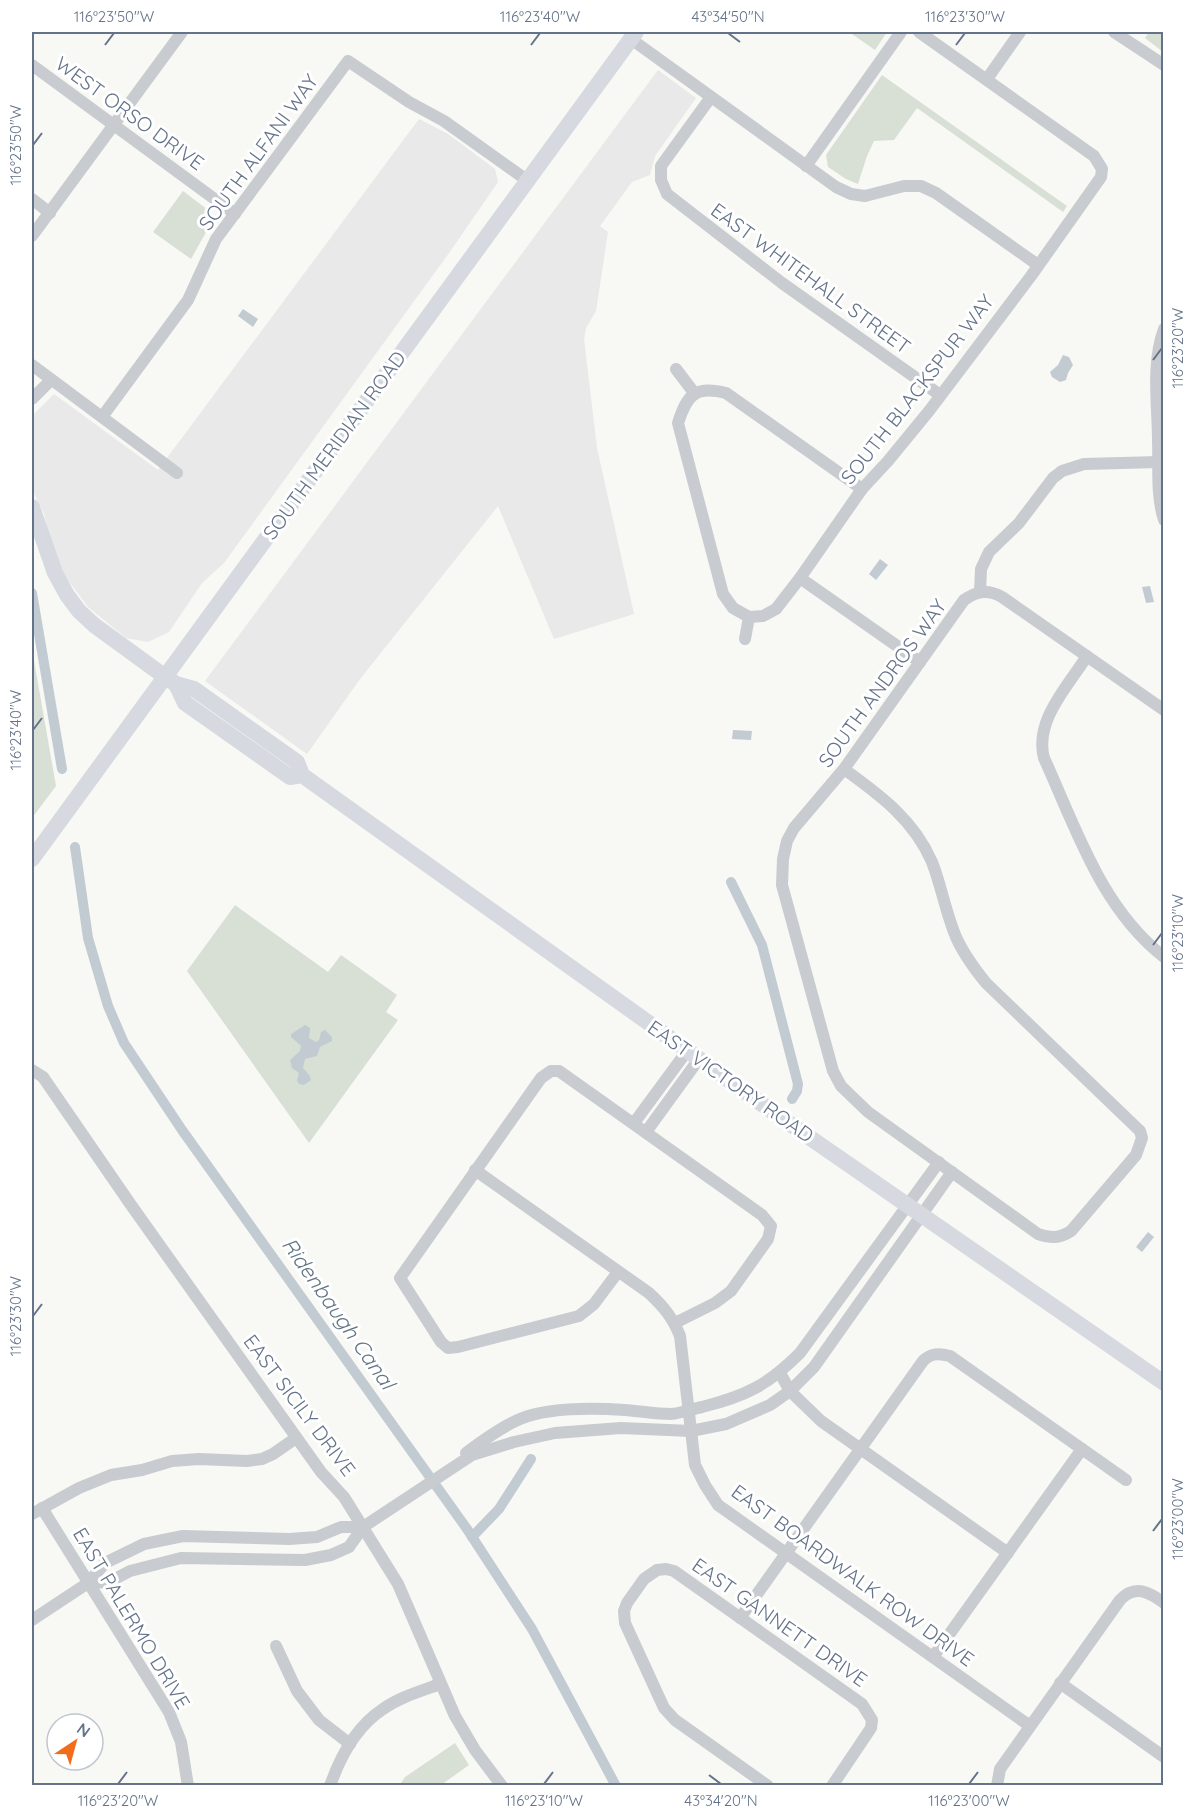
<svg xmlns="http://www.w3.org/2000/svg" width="1195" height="1817" viewBox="0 0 1195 1817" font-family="Quicksand,sans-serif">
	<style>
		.built { fill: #e8e9e8 }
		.green { fill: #d8e0d6 }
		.water { fill: #c2cbd1 }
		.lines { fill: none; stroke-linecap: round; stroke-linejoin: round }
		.canal { stroke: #c2cbd1; stroke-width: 10 }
		.minor { stroke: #c8cbcf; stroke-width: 12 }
		.major { stroke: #d6dae0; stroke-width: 16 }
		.ticks { fill: none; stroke: #647389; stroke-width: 2 }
		.labels { text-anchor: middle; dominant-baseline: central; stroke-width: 6; stroke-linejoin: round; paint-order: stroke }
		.street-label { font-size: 20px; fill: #647389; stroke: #fff }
		.water-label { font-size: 21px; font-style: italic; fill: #607584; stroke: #fff }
		.neatline { fill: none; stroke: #647389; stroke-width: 2 }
		.ticks-label { font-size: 15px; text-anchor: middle; fill: #647389 }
	</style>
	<rect width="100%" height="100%" fill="#f8f8f5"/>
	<!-- built -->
	<g class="built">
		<polygon points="658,70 696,98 655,156 650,175 632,182 600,226 608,232 596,311 586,328 584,339 597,448 634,614 554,639 498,506 360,679 307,754 205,681"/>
		<polygon points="419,119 448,134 495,169 498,182 449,253 224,563 202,583 169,632 148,642 126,638 88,607 65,576 52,549 44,513 32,490 32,416 54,394 158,470"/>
	</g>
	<!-- green -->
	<g class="green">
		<polygon points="849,32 887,32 875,50"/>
		<polygon points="1149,32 1163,32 1163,52 1145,38"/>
		<polygon points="882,75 1067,206 1063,212 917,108 894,140 874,141 867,156 858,184 846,179 828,167 826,155"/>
		<polygon points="183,191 212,213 214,218 191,259 153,232"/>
		<polygon points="32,649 56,786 32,818"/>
		<polygon points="235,905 328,972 341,955 397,995 386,1012 398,1020 309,1143 187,971"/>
		<polygon points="455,1743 469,1765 441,1785 400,1785 405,1777"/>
	</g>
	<!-- water -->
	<g class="water">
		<polygon points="243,309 258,319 253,327 238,316"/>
		<polygon points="1063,355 1069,357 1073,365 1068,373 1066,380 1060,382 1052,377 1050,372 1058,365"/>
		<polygon points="880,559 888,565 876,580 869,574"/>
		<polygon points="1150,586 1154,602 1146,603 1142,587"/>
		<polygon points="733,730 752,731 751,740 732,739"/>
		<polygon points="305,1025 310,1028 309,1038 316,1042 319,1040 321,1032 325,1030 332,1037 332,1041 320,1047 317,1056 305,1059 303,1068 310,1076 311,1080 304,1085 299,1084 297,1080 299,1073 292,1068 290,1060 300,1051 301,1046 291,1037 291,1034"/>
		<polygon points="1148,1232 1154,1237 1142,1252 1136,1247"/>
	</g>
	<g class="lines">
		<!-- canal -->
		<g class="canal">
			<polyline points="32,593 62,769"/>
			<polyline points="75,847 88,938 108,1006 124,1043 182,1130 467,1529 532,1629 616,1786"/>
			<polyline points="731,882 762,945 798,1084 797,1091 792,1099"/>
			<polyline points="472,1537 499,1509 531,1459"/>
		</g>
		<!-- minor -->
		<g class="minor">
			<polyline points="1114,32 1164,65"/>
			<polyline points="631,39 836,187 851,194 865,196 904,186 921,186 936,193 1038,265"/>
			<polyline points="32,65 235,214"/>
			<polyline points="987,79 1020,32"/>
			<polyline points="711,97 661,166 661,180 667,194 782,283 940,395"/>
			<polyline points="806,166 901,32"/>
			<polyline points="32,199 50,213"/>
			<polyline points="32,236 182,32"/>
			<path d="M1164,329C1151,364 1158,405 1158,441C1159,467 1156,495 1164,520"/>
			<polyline points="32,365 177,473"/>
			<polyline points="676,369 695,394"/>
			<polyline points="32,399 51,380"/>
			<polyline points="102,417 188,300 216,239 348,61 409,102 444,121 528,181"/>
			<polyline points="800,578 920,662"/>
			<polyline points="980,592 981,569 989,552 1019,523 1053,478 1062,471 1084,464 1159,462"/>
			<polyline points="749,617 763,616 776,609 800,578 862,489 888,461 929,411 1031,276 1101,177 1102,169 1094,156 919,32"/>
			<path d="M749,617L733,608L723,594L678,423C687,395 695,385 726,393L862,489"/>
			<polyline points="745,639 749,617"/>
			<path d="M1087,656C1068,686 1034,721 1044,758C1076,828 1101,908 1164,957"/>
			<path d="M844,769C880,795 914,820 932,862C941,885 945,909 954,932C961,951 973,967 986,983L1140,1131L1142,1138L1136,1155L1071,1231C1059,1239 1050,1238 1038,1234L868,1112L841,1086L833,1071L782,885L783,859L787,841L794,828L844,769L964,600C977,591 988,589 1002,597L1164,710"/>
			<polyline points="32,1070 43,1077 131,1205 321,1472 344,1497 398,1584 455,1716 475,1750 502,1786"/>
			<polyline points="634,1123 687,1051"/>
			<polyline points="646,1132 699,1059"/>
			<path d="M475,1170L649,1293C663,1306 673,1318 680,1336L695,1465L705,1485L718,1505L1030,1726"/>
			<polyline points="618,1272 594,1304 579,1316 458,1347 448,1348 441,1342 400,1278 541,1078 551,1071 559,1071 762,1215 771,1226 768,1239 731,1291 715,1303 675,1323"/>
			<polyline points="780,1373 790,1391 821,1421 1008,1553"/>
			<path d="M466,1453C482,1441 501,1427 520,1419C549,1407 594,1408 625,1410C640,1411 655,1414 671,1414C681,1413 692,1409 702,1407C746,1396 768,1385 800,1353L939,1162"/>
			<polyline points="42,1508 169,1712 181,1742 188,1786"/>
			<polyline points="32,1514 79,1488 111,1475 142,1470 172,1461 199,1459 247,1461 262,1459 273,1454 296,1438"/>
			<polyline points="88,1583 109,1582 130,1571 181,1558 305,1560 331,1555 349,1547 363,1527 472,1455 514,1442 555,1433 621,1428 691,1431 726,1424 770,1405 790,1391 814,1367 952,1172"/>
			<path d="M740,1618L923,1361C931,1353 939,1353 950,1356L1126,1480"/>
			<polyline points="32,1620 88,1583 105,1563 144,1544 183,1536 289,1539 317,1537 341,1527 363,1527"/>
			<polyline points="276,1646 297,1691 319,1720 350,1744"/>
			<polyline points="933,1657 1082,1449"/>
			<polyline points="1060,1683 1164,1757"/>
			<path d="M330,1786C340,1757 357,1726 383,1709C400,1697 421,1691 440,1684"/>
			<polyline points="768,1786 675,1720 664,1708 625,1623 624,1611 627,1603 644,1579 657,1570 666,1569 674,1571 862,1704 872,1720 871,1728 832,1786"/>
			<path d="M997,1786L1000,1769L1120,1600C1135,1584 1149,1592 1164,1603"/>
		</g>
		<!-- major -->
		<g class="major">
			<polyline points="32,507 55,573 67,595 79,611 94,625 164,676 176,684 194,689 297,762 302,775 783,1119 1164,1383"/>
			<polyline points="176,684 185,703 290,777 302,775"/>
			<polyline points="32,859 636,32"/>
		</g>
	</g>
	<!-- ticks -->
	<path class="ticks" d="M728,33L740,42M105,45L114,33M531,45L540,33M956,45L965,33M33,145L42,133M1153,360L1162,348M33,730L42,718M1153,945L1162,933M33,1316L42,1304M1153,1531L1162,1519M709,1775L721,1784M118,1784L127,1772M544,1784L553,1772M969,1784L978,1772"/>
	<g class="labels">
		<!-- street labels -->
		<g class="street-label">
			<text transform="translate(130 113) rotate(36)">WEST ORSO DRIVE</text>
			<text transform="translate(258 152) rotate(-54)">SOUTH ALFANI WAY</text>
			<text transform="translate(811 278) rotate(36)">EAST WHITEHALL STREET</text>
			<text transform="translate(917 389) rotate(-52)">SOUTH BLACKSPUR WAY</text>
			<text transform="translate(334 445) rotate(-54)">SOUTH MERIDIAN ROAD</text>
			<text transform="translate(882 683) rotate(-54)">SOUTH ANDROS WAY</text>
			<text transform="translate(731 1081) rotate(35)">EAST VICTORY ROAD</text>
			<text transform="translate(300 1405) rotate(53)">EAST SICILY DRIVE</text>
			<text transform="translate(853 1575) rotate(36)">EAST BOARDWALK ROW DRIVE</text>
			<text transform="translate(132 1618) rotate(59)">EAST PALERMO DRIVE</text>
			<text transform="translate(780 1622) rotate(35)">EAST GANNETT DRIVE</text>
		</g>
		<!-- water labels -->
		<g class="water-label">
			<text transform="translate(339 1313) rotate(55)">Ridenbaugh Canal</text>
		</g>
	</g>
	<!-- border -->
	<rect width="1195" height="1817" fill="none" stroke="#ffffff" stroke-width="66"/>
	<!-- north arrow -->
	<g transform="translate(75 1742) rotate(36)"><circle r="28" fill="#ffffff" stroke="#c1c7d0" stroke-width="1.5"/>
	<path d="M0-4.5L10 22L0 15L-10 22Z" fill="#f26d1b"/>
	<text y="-9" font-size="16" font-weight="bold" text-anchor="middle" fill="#647389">N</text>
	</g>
	<rect x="33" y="33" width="1129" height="1751" class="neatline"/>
	<g class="ticks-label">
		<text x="114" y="22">116°23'50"W</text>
		<text x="540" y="22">116°23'40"W</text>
		<text x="728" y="22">43°34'50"N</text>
		<text x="965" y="22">116°23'30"W</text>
		<text transform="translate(16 145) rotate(-90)" y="5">116°23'50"W</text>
		<text transform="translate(1178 348) rotate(-90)" y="5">116°23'20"W</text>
		<text transform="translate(16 730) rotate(-90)" y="5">116°23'40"W</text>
		<text transform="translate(1178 933) rotate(-90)" y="5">116°23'10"W</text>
		<text transform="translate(16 1316) rotate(-90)" y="5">116°23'30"W</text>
		<text transform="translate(1178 1519) rotate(-90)" y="5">116°23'00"W</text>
		<text x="118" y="1806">116°23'20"W</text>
		<text x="544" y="1806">116°23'10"W</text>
		<text x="721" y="1806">43°34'20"N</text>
		<text x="969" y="1806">116°23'00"W</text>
	</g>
</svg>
